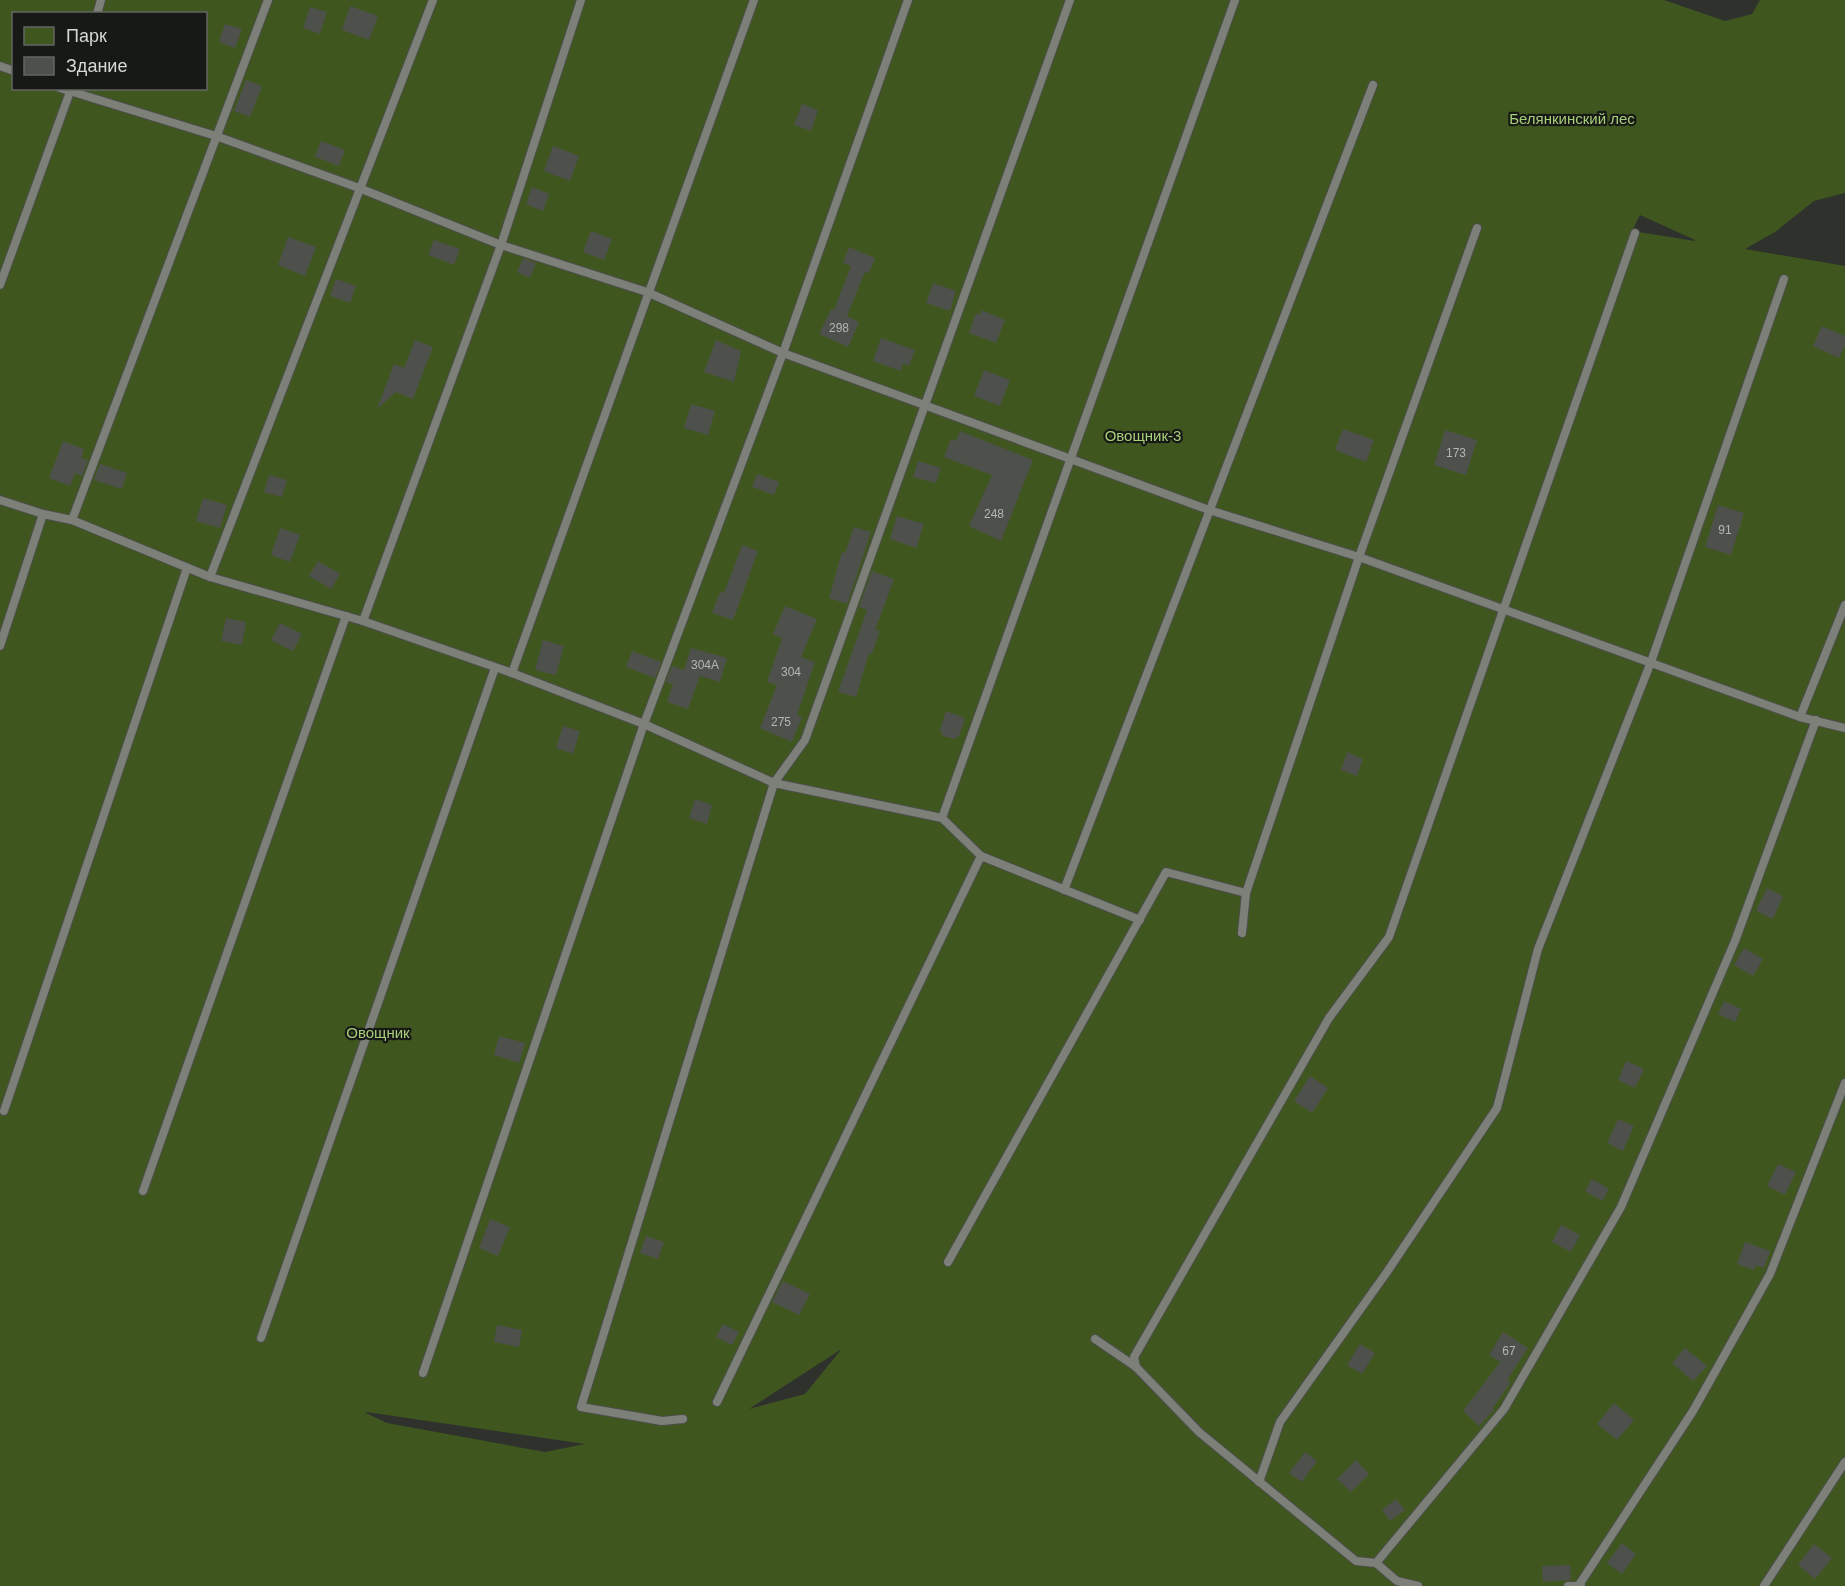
<svg xmlns="http://www.w3.org/2000/svg" width="1845" height="1586" viewBox="0 0 1845 1586" font-family="Helvetica,sans-serif">
	<style>
		.green { fill: #3f571f; fill-rule: evenodd }
		.building { fill: #4e514b }
		.lines { fill: none; stroke-linecap: round; stroke-linejoin: round }
		.lane-casing { stroke: #4c4e4a; stroke-width: 10 }
		.lane { stroke: #7d8079; stroke-width: 8 }
		.labels { text-anchor: middle; dominant-baseline: central; stroke-width: 4.5; stroke-linejoin: round; paint-order: stroke }
		.number-label { font-size: 12px; fill: #b4b6b2 }
		.park-label { font-size: 15px; fill: #a8cf7a; stroke: #171916 }
	</style>
	<rect width="100%" height="100%" fill="#2e312c"/>
	<!-- green -->
	<path class="green" d="M0,0H1664L1725,21L1752,14L1760,0H1845V193L1814,201L1775,232L1745,249L1845,266V1586H0ZM14,14H206V88H14ZM1640,215L1695,240V241L1632,231ZM840,1351L805,1394L749,1409L840,1350ZM366,1413V1412L585,1444L545,1452L387,1423Z"/>
	<!-- building -->
	<g class="building">
		<polygon points="350,6 378,16 369,40 342,30"/>
		<polygon points="310,7 327,12 320,34 303,28"/>
		<polygon points="225,24 242,29 235,48 219,42"/>
		<polygon points="246,80 262,86 250,117 234,111"/>
		<polygon points="802,104 818,110 811,131 794,125"/>
		<polygon points="321,141 345,150 339,166 315,157"/>
		<polygon points="553,146 579,156 570,181 544,171"/>
		<polygon points="532,187 549,194 543,211 526,204"/>
		<polygon points="591,231 612,239 604,260 583,252"/>
		<polygon points="288,237 316,247 305,276 278,265"/>
		<polygon points="434,240 460,249 454,265 428,255"/>
		<polygon points="849,247 875,258 869,273 865,272 847,316 859,322 848,347 819,334 831,309 834,310 851,266 843,263"/>
		<polygon points="523,258 536,263 530,278 517,272"/>
		<polygon points="336,279 356,286 350,303 330,296"/>
		<polygon points="933,283 956,291 950,311 926,303"/>
		<polygon points="981,310 1005,320 996,343 969,333 976,313 980,315"/>
		<polygon points="1822,326 1845,336 1845,345 1839,358 1813,346"/>
		<polygon points="881,338 915,350 909,366 903,363 901,371 873,361"/>
		<polygon points="415,340 433,347 413,399 396,392 377,409 394,364 404,368"/>
		<polygon points="716,340 741,351 734,382 704,372"/>
		<polygon points="984,370 1010,380 1000,406 974,396"/>
		<polygon points="691,404 715,411 708,435 684,428"/>
		<polygon points="1343,429 1374,440 1366,462 1335,450"/>
		<polygon points="1445,430 1477,440 1466,475 1434,465"/>
		<polygon points="960,431 1033,460 1001,541 969,526 992,475 944,457 951,439 956,441"/>
		<polygon points="63,441 84,449 81,458 88,460 82,476 75,473 70,486 49,478"/>
		<polygon points="918,461 941,468 936,483 913,477"/>
		<polygon points="100,464 127,473 122,489 94,480"/>
		<polygon points="757,474 779,482 774,495 752,487"/>
		<polygon points="269,475 287,480 282,497 264,492"/>
		<polygon points="203,498 227,505 220,528 196,521"/>
		<polygon points="1718,505 1744,513 1731,555 1705,547"/>
		<polygon points="897,516 924,524 916,548 890,539"/>
		<polygon points="854,527 871,532 847,604 829,598 842,552 845,553"/>
		<polygon points="280,528 300,535 290,562 271,555"/>
		<polygon points="742,545 758,551 733,620 712,613 720,592 723,593 726,588"/>
		<polygon points="318,561 340,574 331,589 309,576"/>
		<polygon points="872,571 894,579 875,630 880,631 872,654 869,653 856,697 838,692 867,610 859,607"/>
		<polygon points="785,606 817,619 801,657 815,662 797,715 802,717 792,742 760,728 777,685 767,682 782,638 773,634"/>
		<polygon points="226,618 246,622 242,645 221,641"/>
		<polygon points="280,623 302,634 293,651 271,640"/>
		<polygon points="543,640 564,646 556,675 535,670"/>
		<polygon points="691,648 727,658 720,682 700,676 688,709 667,702 673,684 666,682 672,666 684,670"/>
		<polygon points="632,651 661,662 655,678 626,667"/>
		<polygon points="946,711 965,718 959,736 954,739 943,736 940,730"/>
		<polygon points="563,726 580,731 573,754 556,748"/>
		<polygon points="1347,752 1363,759 1357,776 1341,770"/>
		<polygon points="695,799 712,805 707,824 689,818"/>
		<polygon points="1767,888 1783,896 1773,919 1756,911"/>
		<polygon points="1744,948 1763,959 1753,976 1734,965"/>
		<polygon points="1724,1001 1741,1009 1735,1022 1718,1014"/>
		<polygon points="499,1036 525,1043 519,1063 494,1055"/>
		<polygon points="1626,1061 1644,1069 1635,1088 1618,1080"/>
		<polygon points="1310,1076 1328,1088 1312,1113 1294,1101"/>
		<polygon points="1618,1119 1634,1126 1623,1151 1607,1143"/>
		<polygon points="1778,1164 1796,1172 1785,1195 1767,1186"/>
		<polygon points="1592,1179 1609,1189 1602,1201 1585,1191"/>
		<polygon points="490,1219 510,1227 498,1256 479,1248"/>
		<polygon points="1561,1225 1580,1235 1571,1252 1552,1242"/>
		<polygon points="646,1236 664,1242 658,1259 640,1253"/>
		<polygon points="1745,1242 1770,1251 1764,1268 1756,1265 1754,1270 1737,1264"/>
		<polygon points="783,1281 810,1294 799,1315 772,1302"/>
		<polygon points="723,1324 739,1332 732,1345 716,1337"/>
		<polygon points="497,1325 522,1330 519,1347 494,1342"/>
		<polygon points="1503,1332 1528,1348 1507,1380 1511,1382 1493,1408 1494,1410 1479,1426 1463,1411 1500,1362 1489,1355"/>
		<polygon points="1360,1344 1375,1353 1362,1374 1347,1365"/>
		<polygon points="1685,1348 1707,1366 1693,1381 1672,1363"/>
		<polygon points="1614,1403 1634,1420 1617,1440 1597,1424"/>
		<polygon points="1305,1452 1317,1461 1302,1482 1289,1473"/>
		<polygon points="1356,1460 1369,1474 1351,1492 1337,1479"/>
		<polygon points="1396,1499 1405,1510 1390,1521 1382,1510"/>
		<polygon points="1622,1543 1636,1554 1622,1574 1607,1563"/>
		<polygon points="1814,1544 1832,1558 1815,1579 1798,1565"/>
		<polygon points="1570,1565 1571,1580 1543,1582 1542,1566"/>
	</g>
	<g class="lines">
		<!-- lane casing -->
		<g class="lane-casing">
			<g id="lane">
				<polyline points="1070,0 805,740 774,783 942,818 981,856 1140,920"/>
				<polyline points="97,14 101,0"/>
				<polyline points="0,66 14,71"/>
				<polyline points="60,88 216,136 359,188 501,245 647,292 783,353 1209,510 1359,557 1800,717 1845,728"/>
				<polyline points="0,285 71,89"/>
				<polyline points="0,500 43,514 72,520 210,577 363,621 512,673 644,724 774,783 581,1407 662,1421 683,1419"/>
				<polyline points="72,520 268,0"/>
				<polyline points="210,577 433,0"/>
				<polyline points="363,621 501,245 581,0"/>
				<polyline points="0,646 43,514"/>
				<polyline points="512,673 754,0"/>
				<polyline points="1800,717 1845,605"/>
				<polyline points="942,818 1235,0"/>
				<polyline points="1064,890 1373,85"/>
				<polyline points="1242,933 1246,893 1359,557 1477,228"/>
				<polyline points="4,1111 187,568"/>
				<polyline points="143,1191 346,616"/>
				<polyline points="948,1262 1166,872 1246,893"/>
				<polyline points="261,1338 495,668"/>
				<polyline points="1095,1339 1136,1367 1199,1432 1356,1561 1376,1563 1397,1581 1418,1586"/>
				<polyline points="1136,1367 1134,1357 1329,1018 1389,937 1635,233"/>
				<polyline points="423,1373 644,724 783,353 908,0"/>
				<polyline points="717,1402 981,856"/>
				<polyline points="1259,1482 1280,1422 1387,1272 1497,1108 1538,949 1651,662 1784,279"/>
				<polyline points="1376,1563 1504,1409 1621,1207 1735,941 1816,720"/>
				<polyline points="1579,1585 1693,1411 1770,1274 1845,1083"/>
				<polyline points="1568,1586 1581,1586"/>
				<polyline points="1764,1586 1845,1462"/>
			</g>
		</g>
		<!-- lane -->
		<use href="#lane" class="lane"/>
	</g>
	<g class="labels">
		<!-- number labels -->
		<g class="number-label">
			<text x="839" y="328">298</text>
			<text x="1456" y="453">173</text>
			<text x="994" y="514">248</text>
			<text x="1725" y="530">91</text>
			<text x="705" y="665">304А</text>
			<text x="791" y="672">304</text>
			<text x="781" y="722">275</text>
			<text x="1509" y="1351">67</text>
		</g>
		<!-- park labels -->
		<g class="park-label">
			<text x="1572" y="118">Белянкинский лес</text>
			<text x="1143" y="435">Овощник-3</text>
			<text x="378" y="1032">Овощник</text>
		</g>
	</g>
	<!-- legend -->
	<rect x="12" y="12" width="195" height="78" fill="#171916" stroke="#636562" stroke-width="1.5"/>
	<rect x="24" y="27" width="30" height="18" fill="#3f571f" stroke="#636562" stroke-width="1.5"/>
	<text x="66" y="42" font-size="18" fill="#d6d8d4">Парк</text>
	<rect x="24" y="57" width="30" height="18" fill="#4e514b" stroke="#636562" stroke-width="1.5"/>
	<text x="66" y="72" font-size="18" fill="#d6d8d4">Здание</text>
</svg>
